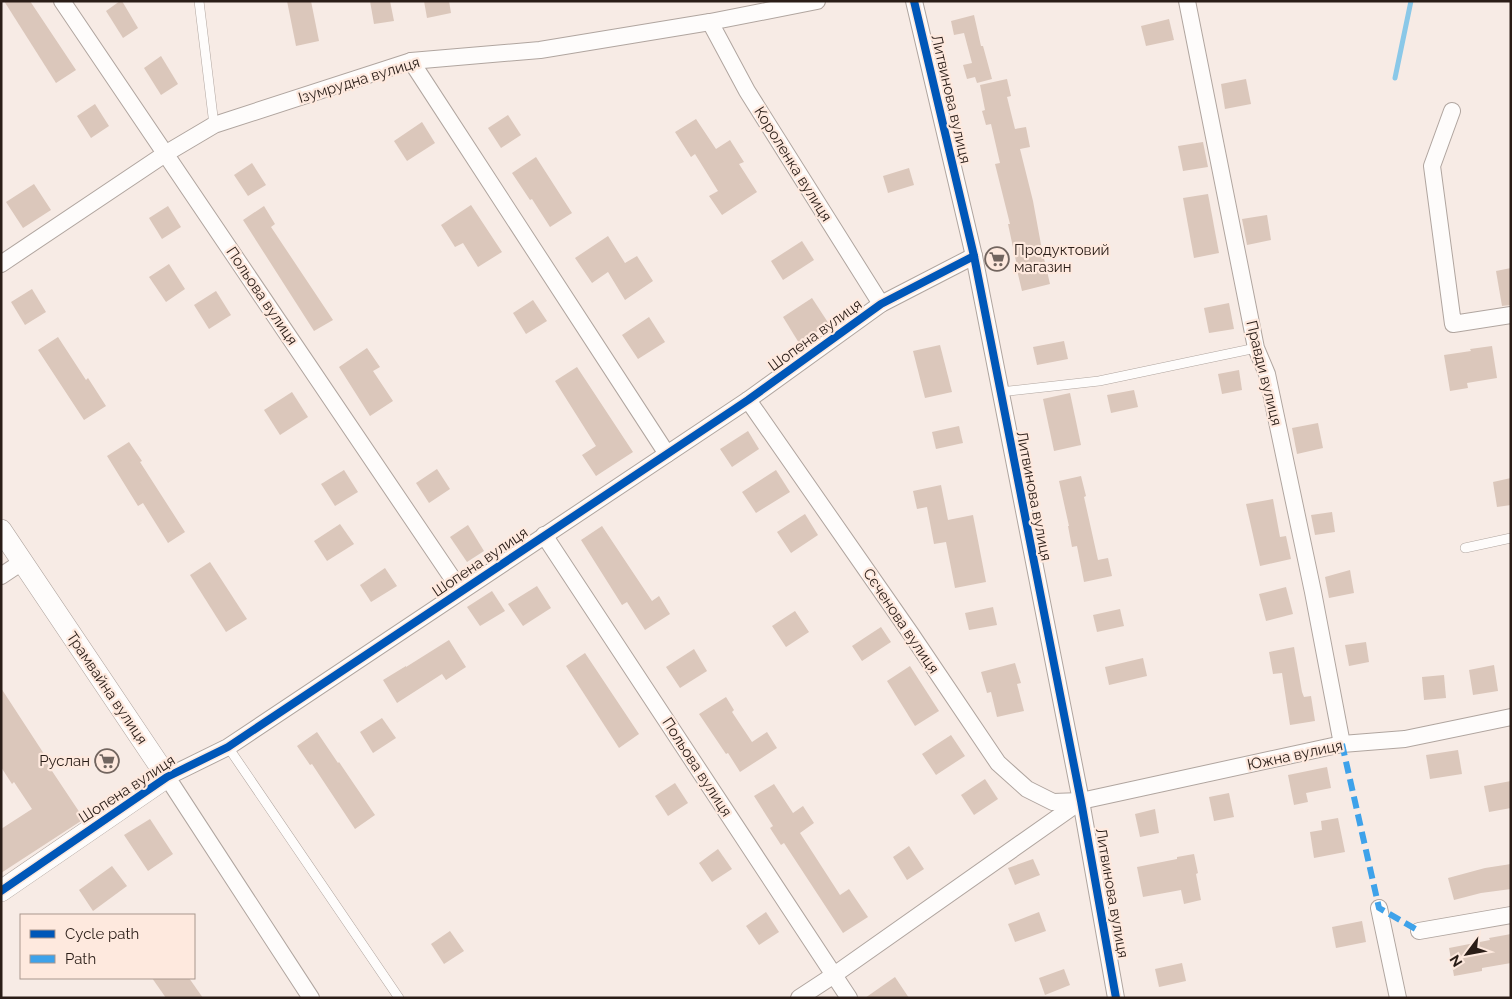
<svg xmlns="http://www.w3.org/2000/svg" width="1512" height="999" viewBox="0 0 1512 999" font-family="Raleway,sans-serif">
	<style>
		.lines { fill: none; stroke-linecap: round; stroke-linejoin: round }
		.stream { stroke: #8ac8e8; stroke-width: 5 }
		.building { fill: #dbc7bb }
		.service-casing { stroke: #b0a59f; stroke-width: 10 }
		.minor-casing { stroke: #b0a59f; stroke-width: 18 }
		.tertiary-casing { stroke: #b0a59f; stroke-width: 22 }
		.service { stroke: #fefcfb; stroke-width: 9 }
		.minor { stroke: #fefcfb; stroke-width: 16 }
		.tertiary { stroke: #fefcfb; stroke-width: 21 }
		.quiet { stroke: #3ea2ea; stroke-width: 6; stroke-dasharray: 12 6; stroke-linecap: butt }
		.cycleway-casing { stroke: #fee9de; stroke-width: 11 }
		.cycleway { stroke: #0057b8; stroke-width: 8 }
		.labels { text-anchor: middle; dominant-baseline: central; stroke-width: 4.5; stroke-linejoin: round; paint-order: stroke }
		.street-label { font-size: 15px; fill: #2a1d17; stroke: #fee9de }
		.poi-label { font-size: 15px; fill: #2a1d17; stroke: #fee9de; text-anchor: start }
	</style>
	<rect width="100%" height="100%" fill="#f7ebe5"/>
	<g class="lines">
		<!-- stream -->
		<polyline class="stream" points="1395,78 1411,1"/>
	</g>
	<!-- building -->
	<g class="building">
		<polygon points="4,1 30,1 76,70 56,83"/>
		<polygon points="120,1 122,1 138,28 123,38 106,11"/>
		<polygon points="287,1 311,1 319,41 296,46"/>
		<polygon points="370,1 390,1 394,21 374,24"/>
		<polygon points="424,1 449,1 451,13 427,18"/>
		<polygon points="974,15 981,46 983,46 992,79 977,83 975,77 967,79 963,65 972,63 964,33 954,35 951,21"/>
		<polygon points="1169,19 1174,40 1146,46 1141,26"/>
		<polygon points="161,56 178,84 161,95 144,68"/>
		<polygon points="1007,79 1011,96 1007,97 1015,129 1026,127 1030,147 1020,149 1033,201 1042,250 1050,284 1022,291 1016,266 1017,266 1008,224 1010,224 995,164 1000,163 991,124 986,125 982,111 985,110 980,85"/>
		<polygon points="1246,79 1251,104 1225,109 1221,84"/>
		<polygon points="95,104 109,126 91,138 77,116"/>
		<polygon points="508,115 521,135 501,148 488,128"/>
		<polygon points="696,119 716,149 730,140 744,162 739,164 757,192 722,215 709,196 718,191 695,154 691,157 675,132"/>
		<polygon points="422,122 435,143 407,161 394,141"/>
		<polygon points="1203,142 1208,167 1183,171 1178,146"/>
		<polygon points="536,157 572,213 550,227 532,199 530,200 512,173"/>
		<polygon points="252,163 266,185 248,196 234,175"/>
		<polygon points="909,168 914,185 888,193 883,176"/>
		<polygon points="34,184 51,210 23,228 6,202"/>
		<polygon points="1208,194 1219,253 1194,258 1183,198"/>
		<polygon points="471,205 502,252 478,267 463,243 455,247 441,225"/>
		<polygon points="168,206 181,227 162,239 149,218"/>
		<polygon points="264,206 275,224 271,227 333,320 314,331 243,220"/>
		<polygon points="1267,215 1271,240 1247,245 1242,219"/>
		<polygon points="608,236 625,263 637,256 653,281 625,300 608,272 592,283 575,258"/>
		<polygon points="802,241 814,260 783,280 771,261"/>
		<polygon points="169,264 185,289 166,302 149,277"/>
		<polygon points="1511,268 1511,305 1502,306 1496,271"/>
		<polygon points="32,289 46,312 25,325 11,302"/>
		<polygon points="216,291 231,315 209,329 194,305"/>
		<polygon points="812,298 829,324 799,343 783,317"/>
		<polygon points="533,300 547,321 526,334 513,313"/>
		<polygon points="1229,303 1234,329 1209,333 1204,308"/>
		<polygon points="649,317 665,342 638,359 622,335"/>
		<polygon points="58,337 86,380 88,378 106,406 84,420 38,350"/>
		<polygon points="1064,341 1068,359 1037,365 1033,347"/>
		<polygon points="940,345 952,392 925,398 913,351"/>
		<polygon points="1492,346 1497,378 1467,383 1468,388 1450,391 1444,355 1471,351 1470,349"/>
		<polygon points="367,348 380,367 373,371 393,401 370,416 339,367"/>
		<polygon points="577,367 633,452 596,476 582,455 596,446 555,381"/>
		<polygon points="1239,370 1242,390 1222,394 1218,374"/>
		<polygon points="1134,390 1138,407 1111,413 1107,395"/>
		<polygon points="292,392 308,417 280,435 264,410"/>
		<polygon points="1070,393 1081,445 1054,451 1043,399"/>
		<polygon points="1318,423 1323,448 1297,454 1292,428"/>
		<polygon points="959,426 963,443 936,449 932,432"/>
		<polygon points="748,431 759,449 732,467 720,449"/>
		<polygon points="129,442 142,461 140,462 185,532 168,543 143,503 138,506 107,456"/>
		<polygon points="437,469 450,489 429,503 416,483"/>
		<polygon points="344,470 358,492 335,506 321,484"/>
		<polygon points="776,470 790,492 756,513 742,492"/>
		<polygon points="1081,476 1086,496 1084,497 1098,560 1108,558 1112,576 1084,582 1077,546 1072,547 1068,526 1069,526 1059,481"/>
		<polygon points="1511,478 1511,505 1497,507 1493,482"/>
		<polygon points="941,485 948,520 973,515 986,582 955,588 946,542 934,544 927,507 917,509 913,491"/>
		<polygon points="1273,499 1280,537 1286,536 1291,559 1260,566 1246,504"/>
		<polygon points="1332,512 1335,532 1315,535 1311,515"/>
		<polygon points="805,514 818,535 791,553 777,532"/>
		<polygon points="340,524 354,544 327,561 314,541"/>
		<polygon points="468,525 484,551 467,562 450,537"/>
		<polygon points="602,526 652,601 659,596 670,614 645,630 627,602 622,605 581,540"/>
		<polygon points="210,562 247,619 226,632 190,575"/>
		<polygon points="385,568 397,586 371,602 360,585"/>
		<polygon points="1350,570 1354,593 1329,598 1325,577"/>
		<polygon points="537,586 551,608 523,626 508,604"/>
		<polygon points="1286,587 1293,614 1266,621 1259,594"/>
		<polygon points="492,591 505,611 480,626 467,607"/>
		<polygon points="993,607 997,625 969,630 965,613"/>
		<polygon points="1120,609 1124,626 1097,632 1093,615"/>
		<polygon points="795,611 809,632 786,647 772,626"/>
		<polygon points="881,627 891,642 862,661 852,646"/>
		<polygon points="449,640 466,667 446,680 442,674 397,703 383,680 406,666 406,667"/>
		<polygon points="1366,642 1369,662 1349,666 1345,645"/>
		<polygon points="1294,647 1302,692 1304,697 1311,696 1315,721 1290,725 1282,673 1273,674 1269,652"/>
		<polygon points="694,649 707,671 680,688 666,667"/>
		<polygon points="585,653 639,734 619,748 566,666"/>
		<polygon points="1143,658 1147,676 1109,685 1105,667"/>
		<polygon points="1015,663 1021,683 1017,684 1024,711 997,717 991,692 987,693 981,672"/>
		<polygon points="1494,665 1498,691 1473,695 1469,670"/>
		<polygon points="910,666 939,711 915,726 887,681"/>
		<polygon points="1444,675 1446,698 1424,700 1422,677"/>
		<polygon points="1,688 48,760 46,762 84,819 1,873 1,829 32,809 14,782 12,784 1,767"/>
		<polygon points="726,697 734,710 732,712 752,742 767,732 777,748 740,772 728,753 726,754 699,714"/>
		<polygon points="382,718 396,738 373,753 360,732"/>
		<polygon points="317,732 338,763 339,762 375,815 355,829 312,764 310,765 297,746"/>
		<polygon points="951,735 965,756 936,775 922,754"/>
		<polygon points="1458,750 1462,774 1430,779 1426,755"/>
		<polygon points="1327,767 1331,788 1306,793 1308,802 1294,805 1288,775"/>
		<polygon points="985,779 998,799 974,815 961,795"/>
		<polygon points="1511,781 1511,808 1489,812 1484,786"/>
		<polygon points="675,783 688,803 668,816 655,796"/>
		<polygon points="774,784 793,813 803,806 814,823 800,833 840,895 849,889 868,917 843,933 784,843 781,845 770,828 773,826 754,796"/>
		<polygon points="1229,793 1234,817 1214,821 1209,797"/>
		<polygon points="1155,809 1159,833 1140,837 1135,814"/>
		<polygon points="1338,818 1345,852 1314,858 1310,832 1322,830 1321,821"/>
		<polygon points="150,819 173,854 148,871 124,835"/>
		<polygon points="909,846 924,869 907,880 893,857"/>
		<polygon points="718,849 732,869 712,882 699,863"/>
		<polygon points="1194,854 1198,873 1196,874 1201,900 1184,904 1181,890 1143,897 1137,867 1177,859 1177,857"/>
		<polygon points="1033,859 1040,875 1015,885 1008,868"/>
		<polygon points="1511,864 1511,889 1481,893 1454,900 1448,878 1485,868"/>
		<polygon points="112,866 127,886 93,911 79,890"/>
		<polygon points="766,912 779,932 759,945 746,926"/>
		<polygon points="1039,912 1046,931 1015,942 1008,924"/>
		<polygon points="1362,921 1366,942 1336,948 1332,927"/>
		<polygon points="450,931 464,951 444,964 431,944"/>
		<polygon points="1511,934 1511,963 1482,968 1482,971 1454,976 1449,948 1490,940 1489,938"/>
		<polygon points="1182,963 1186,981 1159,987 1155,969"/>
		<polygon points="1064,969 1070,985 1045,995 1039,978"/>
		<polygon points="895,977 909,998 865,998"/>
		<polygon points="152,978 189,978 203,998 166,998"/>
	</g>
	<g class="lines">
		<!-- service casing -->
		<g class="service-casing">
			<g id="service">
				<polyline points="199,1 214,125"/>
				<polyline points="1000,392 1099,381 1256,348"/>
				<polyline points="1465,548 1511,538"/>
				<polyline points="228,747 399,998"/>
			</g>
		</g>
		<!-- minor casing -->
		<g class="minor-casing">
			<g id="minor">
				<polyline points="62,1 461,591"/>
				<polyline points="914,1 974,256 1081,801 1116,998"/>
				<polyline points="1187,1 1256,348 1267,374 1313,592 1342,744"/>
				<polyline points="710,22 747,91 881,304"/>
				<polyline points="411,61 667,454"/>
				<polyline points="1452,111 1432,166 1453,324 1511,315"/>
				<polyline points="1,264 165,154 214,125 411,61 540,50 710,22 817,1"/>
				<polyline points="748,400 911,634 998,763 1027,789 1053,802 1081,801 1342,744 1405,739 1511,717"/>
				<polyline points="544,535 849,998"/>
				<polyline points="1,576 22,562"/>
				<polyline points="1379,908 1398,998"/>
				<polyline points="1419,931 1511,915"/>
				<polyline points="311,998 167,777 228,747 748,400 881,304 974,256"/>
				<polyline points="799,998 834,975 1081,801"/>
			</g>
		</g>
		<!-- tertiary casing -->
		<g class="tertiary-casing">
			<polyline id="tertiary" points="1,530 167,777 1,891"/>
		</g>
		<!-- service -->
		<use href="#service" class="service"/>
		<!-- minor -->
		<use href="#minor" class="minor"/>
		<!-- tertiary -->
		<use href="#tertiary" class="tertiary"/>
		<!-- quiet -->
		<polyline class="quiet" points="1342,744 1379,908 1419,931"/>
		<!-- cycleway casing -->
		<g class="cycleway-casing">
			<g id="cycleway">
				<polyline points="914,1 974,256 1081,801 1116,998"/>
				<polyline points="1,891 167,777 228,747 748,400 881,304 974,256"/>
			</g>
		</g>
		<!-- cycleway -->
		<use href="#cycleway" class="cycleway"/>
	</g>
	<!-- icons -->
	<defs>
		<g id="supermarket-ring" transform="scale(1.25)"><circle r="9.5" fill="#fee9de" stroke="#72655f" stroke-width="1.5"/><path d="M-6-5.5h2.5l.6 2H6L4.5 2H-2.5L-4.4-4H-6ZM-1.5 3.2a1.3 1.3 0 1 0 .1 0ZM3 3.2a1.3 1.3 0 1 0 .1 0Z" fill="#72655f"/></g>
	</defs>
	<g fill-rule="evenodd">
		<use href="#supermarket-ring" x="997" y="259"/>
		<use href="#supermarket-ring" x="107" y="761"/>
	</g>
	<g class="labels">
		<!-- street labels -->
		<g class="street-label">
			<text transform="translate(359 80) rotate(-17)">Ізумрудна вулиця</text>
			<text transform="translate(951 99) rotate(77)">Литвинова вулиця</text>
			<text transform="translate(793 164) rotate(58)">Короленка вулиця</text>
			<text transform="translate(262 296) rotate(56)">Польова вулиця</text>
			<text transform="translate(815 335) rotate(-36)">Шопена вулиця</text>
			<text transform="translate(1264 373) rotate(76)">Правди вулиця</text>
			<text transform="translate(1034 496) rotate(79)">Литвинова вулиця</text>
			<text transform="translate(480 562) rotate(-34)">Шопена вулиця</text>
			<text transform="translate(901 621) rotate(56)">Сєченова вулиця</text>
			<text transform="translate(107 688) rotate(56)">Трамвайна вулиця</text>
			<text transform="translate(1295 755) rotate(-12)">Южна вулиця</text>
			<text transform="translate(697 767) rotate(57)">Польова вулиця</text>
			<text transform="translate(127 789) rotate(-33)">Шопена вулиця</text>
			<text transform="translate(1112 893) rotate(80)">Литвинова вулиця</text>
		</g>
		<!-- poi labels -->
		<g class="poi-label">
			<text x="1014" y="250">Продуктовий<tspan x="1014" dy="17">магазин</tspan></text>
			<text x="90" y="761" text-anchor="end">Руслан</text>
		</g>
	</g>
	<!-- border -->
	<rect width="1512" height="999" fill="none" stroke="#2a1d17" stroke-width="5"/>
	<!-- legend -->
	<rect x="20" y="914" width="175" height="65" fill="#fee9de" stroke="#a9978e"/>
	<rect x="30" y="930" width="25" height="8" fill="#0057b8" stroke="#a9978e"/>
	<text x="65" y="939" font-size="15" fill="#2a1d17">Cycle path</text>
	<rect x="30" y="955" width="25" height="8" fill="#3ea2ea" stroke="#a9978e"/>
	<text x="65" y="964" font-size="15" fill="#2a1d17">Path</text>
	<!-- north arrow -->
	<g transform="translate(1467 954) rotate(238)" stroke="#fee9de" stroke-width="4" paint-order="stroke">
	<path d="M0-4L9 19L0 12L-9 19Z" fill="#2a1d17"/>
	<text y="-8" font-size="14" font-weight="bold" text-anchor="middle" fill="#2a1d17">N</text>
	</g>
</svg>
